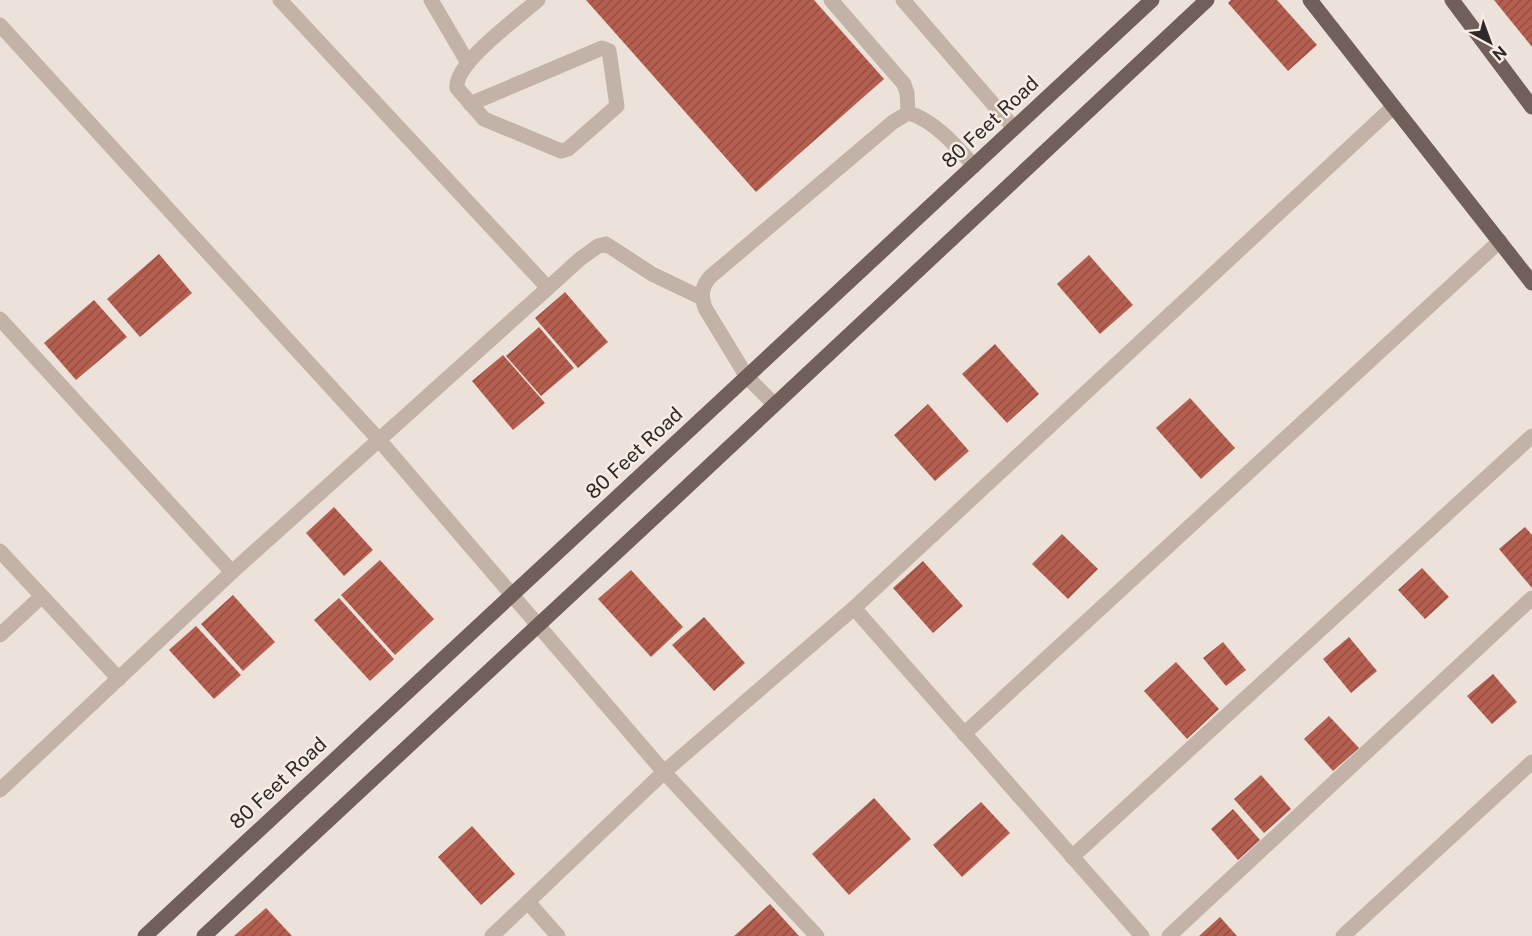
<svg xmlns="http://www.w3.org/2000/svg" width="1532" height="936" viewBox="0 0 1532 936" font-family="'Public Sans',sans-serif">
	<style>
		.building { fill: url(#building-hatch) }
		.lines { fill: none; stroke-linecap: round; stroke-linejoin: round }
		.minor { stroke: #c3b2a7; stroke-width: 15 }
		.major { stroke: #715f5a; stroke-width: 15 }
		.labels { text-anchor: middle; dominant-baseline: central; stroke-width: 5; stroke-linejoin: round; paint-order: stroke }
		.street-label { font-size: 20px; fill: #312927; stroke: #f6ede5 }
	</style>
	<defs>
		<pattern id="building-hatch" width="6" height="6" patternUnits="userSpaceOnUse" patternTransform="scale(1.5)"><rect width="6" height="6" fill="#b55f50"/><path d="M-1 1l2-2M0 6l6-6M5 7l2-2" fill="none" stroke="#944e42"/></pattern>
	</defs>
	<rect width="100%" height="100%" fill="#ede2d9"/>
	<!-- building -->
	<g class="building">
		<polygon points="586,0 814,0 884,79 756,192"/>
		<polygon points="1231,0 1277,0 1317,45 1288,71 1228,3"/>
		<polygon points="1494,0 1532,0 1532,47"/>
		<polygon points="159,254 192,293 140,337 107,299"/>
		<polygon points="1089,255 1133,305 1100,334 1057,284"/>
		<polygon points="565,292 608,342 578,368 535,318"/>
		<polygon points="94,300 127,337 76,380 44,343"/>
		<polygon points="539,327 574,368 541,396 506,356"/>
		<polygon points="995,344 1039,394 1007,423 962,374"/>
		<polygon points="503,355 545,403 513,430 472,381"/>
		<polygon points="1190,398 1235,448 1201,479 1156,428"/>
		<polygon points="928,404 969,451 935,481 894,435"/>
		<polygon points="334,507 373,550 344,576 306,533"/>
		<polygon points="1525,527 1532,535 1532,588 1499,549"/>
		<polygon points="1062,534 1098,569 1068,599 1032,564"/>
		<polygon points="380,560 434,619 395,655 341,595"/>
		<polygon points="923,561 963,606 933,633 893,588"/>
		<polygon points="1422,568 1449,597 1425,619 1398,590"/>
		<polygon points="631,570 683,627 651,657 598,599"/>
		<polygon points="233,595 275,642 243,671 201,624"/>
		<polygon points="339,598 394,659 370,681 314,620"/>
		<polygon points="704,617 745,663 714,691 672,645"/>
		<polygon points="196,626 241,675 214,699 169,650"/>
		<polygon points="1349,637 1377,671 1351,693 1323,659"/>
		<polygon points="1223,642 1246,670 1226,686 1203,658"/>
		<polygon points="1176,662 1219,709 1187,739 1144,691"/>
		<polygon points="1493,674 1517,702 1492,724 1467,696"/>
		<polygon points="1329,716 1359,748 1333,771 1304,739"/>
		<polygon points="1261,775 1291,809 1264,833 1234,799"/>
		<polygon points="874,798 911,839 849,895 812,854"/>
		<polygon points="981,802 1010,833 962,877 933,845"/>
		<polygon points="1233,809 1260,840 1238,860 1211,829"/>
		<polygon points="472,826 515,874 481,905 438,857"/>
		<polygon points="770,904 799,936 734,936"/>
		<polygon points="266,908 292,936 234,936"/>
		<polygon points="1220,917 1237,936 1199,936"/>
	</g>
	<g class="lines">
		<!-- minor -->
		<g class="minor">
			<polyline points="280,0 548,288"/>
			<polyline points="431,0 468,63"/>
			<polyline points="831,0 904,84 907,93 908,113"/>
			<polyline points="903,0 1014,128"/>
			<polyline points="0,25 380,441 664,772 817,936"/>
			<path d="M470,104L602,48L609,51L617,106L568,149L561,151L484,119L457,88C454,63 519,17 538,0"/>
			<polyline points="0,319 232,572"/>
			<path d="M774,404L747,377L705,308C701,295 701,288 710,277L893,122L908,113C933,119 957,147 974,166"/>
			<polyline points="0,551 119,679"/>
			<polyline points="854,608 1142,936"/>
			<polyline points="0,635 41,597"/>
			<polyline points="964,734 1500,241"/>
			<polyline points="0,790 232,572 548,288 580,259 598,246 606,244 652,274 702,298"/>
			<polyline points="1072,857 1532,436"/>
			<polyline points="528,902 558,936"/>
			<polyline points="492,936 664,772 854,608 1392,108"/>
			<polyline points="1169,936 1532,598"/>
			<polyline points="1343,936 1532,762"/>
		</g>
		<!-- major -->
		<g class="major">
			<polyline points="1310,0 1532,283"/>
			<polyline points="1452,0 1532,107"/>
			<polyline points="145,936 1152,0"/>
			<path d="M204,936C540,626 873,312 1207,0"/>
		</g>
	</g>
	<g class="labels">
		<!-- street labels -->
		<g class="street-label">
			<text transform="translate(990 122) rotate(-43)">80 Feet Road</text>
			<text transform="translate(634 453) rotate(-43)">80 Feet Road</text>
			<text transform="translate(278 783) rotate(-43)">80 Feet Road</text>
		</g>
	</g>
	<!-- north arrow -->
	<g transform="translate(1490 42) rotate(139)" stroke="#f6ede5" stroke-width="4.5" paint-order="stroke">
	<path d="M0-4.5L10 22L0 15L-10 22Z" fill="#312927"/>
	<text y="-9" font-size="16" font-weight="bold" text-anchor="middle" fill="#312927">N</text>
	</g>
</svg>
